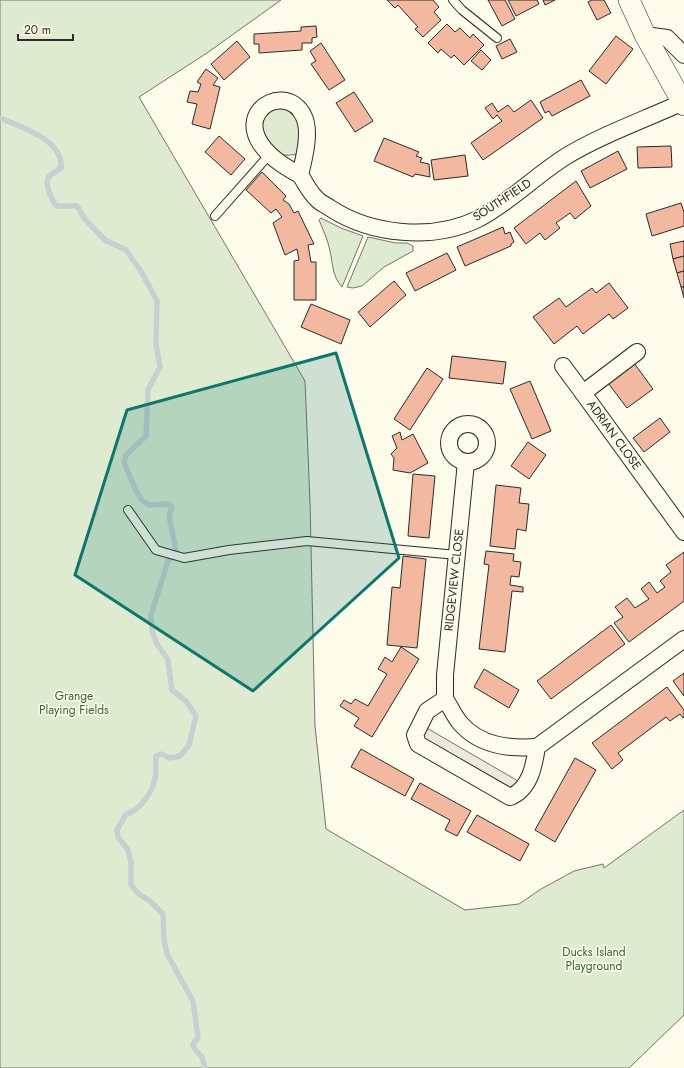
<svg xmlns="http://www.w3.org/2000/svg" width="684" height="1068" viewBox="0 0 684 1068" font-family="Jost,sans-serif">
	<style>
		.green { fill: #deebd1; stroke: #74746e }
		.parking { fill: #eceadb; stroke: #74746e }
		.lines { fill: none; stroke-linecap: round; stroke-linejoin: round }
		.stream { stroke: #c7d0d0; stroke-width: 5.5 }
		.building { fill: #f2b8a0; stroke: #2b2b2b }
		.service-casing { stroke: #2b2b2b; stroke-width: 10 }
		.minor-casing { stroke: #2b2b2b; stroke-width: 18 }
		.tertiary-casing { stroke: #2b2b2b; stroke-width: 22 }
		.service { stroke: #fdfbea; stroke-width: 8 }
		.minor { stroke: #fdfbea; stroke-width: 16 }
		.tertiary { stroke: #fdfbea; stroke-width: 21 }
		.marked { fill: #0f766e; fill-opacity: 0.2; stroke: #0f766e; stroke-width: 3; stroke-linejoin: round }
		.labels { text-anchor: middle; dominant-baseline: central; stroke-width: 3; stroke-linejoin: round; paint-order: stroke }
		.street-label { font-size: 12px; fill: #2b2b2b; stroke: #fdfbea }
		.park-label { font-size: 12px; fill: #34623c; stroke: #fdfbea }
	</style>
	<rect width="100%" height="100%" fill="#fdfbea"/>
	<!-- green -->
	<g class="green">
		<polygon points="0,0 281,0 207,53 139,97 305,381 310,502 315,726 326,829 465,910 519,904 541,889 574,871 603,864 604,868 684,810 684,1015 629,1068 0,1068"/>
		<path d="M276,108C282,109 290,109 294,114C302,123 300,143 297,154C275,159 272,148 261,132C262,119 264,114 276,108Z"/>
		<path d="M321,218L341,228L363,236L342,287C332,276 333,264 330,251C328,240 323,230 319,220Z"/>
		<polygon points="368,237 396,243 407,243 413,246 413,251 384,267 362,286 353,288 347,287"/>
	</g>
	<!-- parking -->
	<polygon class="parking" points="425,727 518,781 512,791 419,737"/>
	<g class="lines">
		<!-- stream -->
		<path class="stream" d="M0,118C21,127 64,140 61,168C57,171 50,174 48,178C45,186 52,200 56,206H77L84,218L105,240L126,250L142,273L157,301L156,344L160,367L148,390L146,436L126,455L124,462L135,489L142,500L149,505L169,504L172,507L169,515L176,551L168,561L151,615L152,631L157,644L168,660L172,690L186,701L196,716L189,745L180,756L170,758L161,754L156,756C155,763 157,772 155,779C152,792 140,811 126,814L117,830L118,837L128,850L131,862V885L139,894L150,901L163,914L164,940L167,954L193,1001L198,1038L193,1044L194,1048L202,1057L205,1068"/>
	</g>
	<!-- building -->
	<g class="building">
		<polygon points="387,0 433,0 439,7 434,12 441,20 423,37 415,29 418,27 398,5 395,8"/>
		<polygon points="488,0 505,0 515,19 502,26"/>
		<polygon points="508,0 537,0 539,4 516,16"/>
		<polygon points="543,0 555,0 545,5"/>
		<polygon points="592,0 604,0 611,13 597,20 588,2"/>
		<polygon points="447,24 455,32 460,28 470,38 473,34 484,45 464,65 454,55 451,58 441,49 438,53 428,43"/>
		<polygon points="316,26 317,37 312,38 312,43 302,43 302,50 259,53 259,44 254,44 254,34 301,31 301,27"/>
		<polygon points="616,36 633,49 606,84 589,71"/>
		<polygon points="510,39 517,52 502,59 496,46"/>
		<polygon points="237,41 250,57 224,80 211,64"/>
		<polygon points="321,43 345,80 329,90 311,64 316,61 310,51"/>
		<polygon points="481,50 491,60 482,70 471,61"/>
		<polygon points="206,69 218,78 213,85 220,87 210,129 192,124 197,104 187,102 190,91 198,92 201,84 197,82"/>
		<polygon points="581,80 590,96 552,116 549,111 545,113 540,102"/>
		<polygon points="354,92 373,121 355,132 336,103"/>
		<polygon points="531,100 543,118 483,160 471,143 502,121 497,115 493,119 485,108 492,103 498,112 508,105 514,112"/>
		<polygon points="219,136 245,159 231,175 205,152"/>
		<polygon points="384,138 419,152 416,156 422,158 420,162 429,164 430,177 415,174 413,177 374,161"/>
		<polygon points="671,146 672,167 638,168 637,147"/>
		<polygon points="618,151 627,169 590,188 581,171"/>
		<polygon points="465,155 468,176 434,180 431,160"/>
		<polygon points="262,172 286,196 283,200 289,204 294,213 298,211 314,244 308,245 311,262 316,262 316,300 294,300 294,261 299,260 297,249 285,255 273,223 282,217 276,209 271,213 246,190"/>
		<polygon points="576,181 591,206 575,219 570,213 556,223 560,228 545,240 540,233 526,244 514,228"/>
		<polygon points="681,203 684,212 684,226 652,236 646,214"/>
		<polygon points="503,227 505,234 510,232 514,242 511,244 511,246 465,266 457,247"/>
		<polygon points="684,241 684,256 673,259 670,244"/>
		<polygon points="447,253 456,270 415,291 406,273"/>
		<polygon points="684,256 684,271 677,273 673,259"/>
		<polygon points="684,271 684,287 681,287 677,273"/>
		<polygon points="394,281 406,295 370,327 358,312"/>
		<polygon points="609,283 628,308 613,319 609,314 583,334 577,326 554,344 533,317 559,298 566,307 592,288 596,293"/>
		<polygon points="681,287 684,287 684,298"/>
		<polygon points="311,304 350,320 341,344 301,327"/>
		<polygon points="452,356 506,362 503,384 449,378"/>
		<polygon points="634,363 653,389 627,408 608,383"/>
		<polygon points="427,368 443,379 410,430 394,419"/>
		<polygon points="530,381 551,431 532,439 510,389"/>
		<polygon points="660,418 670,432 644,452 633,438"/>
		<polygon points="400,432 402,440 413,434 428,463 410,473 393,470 394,458 391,454 397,448 392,436"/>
		<polygon points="528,442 546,455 529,479 511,466"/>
		<polygon points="413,474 435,476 429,538 408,536"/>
		<polygon points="496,485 521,488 519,503 529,504 526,531 517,529 515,549 490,546"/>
		<polygon points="486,551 514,554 513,561 521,562 519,577 511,576 510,585 523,587 523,592 512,591 505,652 479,649 489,565 484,564"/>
		<polygon points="684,552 684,601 629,642 614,623 623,617 615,607 627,598 635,608 649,599 641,589 649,582 657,593 665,587 660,581 671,572 666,565"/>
		<polygon points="403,556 426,559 417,648 387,645 392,587 400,588"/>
		<polygon points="611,625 625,644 551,699 537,681"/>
		<polygon points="401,647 419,659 372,737 354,726 359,718 340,706 344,700 351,704 355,699 368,706 387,674 378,669 385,657 392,662"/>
		<polygon points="484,669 519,690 509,708 474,687"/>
		<polygon points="684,673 684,696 673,681"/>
		<polygon points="667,687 684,710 684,717 683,718 680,714 670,721 666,717 618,753 623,760 612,769 592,743"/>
		<polygon points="361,749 414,779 405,796 351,767"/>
		<polygon points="575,758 596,770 555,842 535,830"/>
		<polygon points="420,783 471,811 457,836 445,830 450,820 411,799"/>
		<polygon points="477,815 529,844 520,861 467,832"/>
	</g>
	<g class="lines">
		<!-- service casing -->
		<g class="service-casing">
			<g id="service">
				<polyline points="453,0 462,10 497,38"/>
				<polyline points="215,216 269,155"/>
				<polyline points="128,510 156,550 184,558 229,550 307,541 457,555"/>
			</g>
		</g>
		<!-- minor casing -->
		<g class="minor-casing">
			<g id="minor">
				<polyline points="645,35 667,38 684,55"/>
				<path d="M300,175C205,126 285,73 304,117C311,132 304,159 300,175C305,182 310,193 317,199C320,203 326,205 330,208C371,235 433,241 478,219C509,203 535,176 565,157C601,135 644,120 683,102"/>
				<polyline points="637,352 583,393 684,532"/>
				<polyline points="563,366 583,393"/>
				<circle cx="468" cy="443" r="19"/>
				<path d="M466,462L445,675V699L427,711L415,735L418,744L510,797C530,789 534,766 537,747L684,639"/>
				<path d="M445,699C450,706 454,716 460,723C480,746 509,749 537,747"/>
			</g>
		</g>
		<!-- tertiary casing -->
		<g class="tertiary-casing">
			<polyline id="tertiary" points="629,0 645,35 684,105"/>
		</g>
		<!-- service -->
		<use href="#service" class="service"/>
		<!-- minor -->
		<use href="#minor" class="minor"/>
		<!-- tertiary -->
		<use href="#tertiary" class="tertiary"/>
	</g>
	<!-- marked area -->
	<path class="marked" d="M336,353L399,558L253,691L75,575L127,410Z"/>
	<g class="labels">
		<!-- street labels -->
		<g class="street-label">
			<text transform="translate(502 200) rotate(-33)">SOUTHFIELD</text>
			<text transform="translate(614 435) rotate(54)">ADRIAN CLOSE</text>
			<text transform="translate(454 580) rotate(-84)">RIDGEVIEW CLOSE</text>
		</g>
		<!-- park labels -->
		<g class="park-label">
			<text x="74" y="696">Grange<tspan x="74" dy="14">Playing Fields</tspan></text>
			<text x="594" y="952">Ducks Island<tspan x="594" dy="14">Playground</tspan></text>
		</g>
	</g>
	<!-- scale -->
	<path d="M18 34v6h55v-6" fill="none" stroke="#2b2b2b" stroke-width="2"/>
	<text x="24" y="34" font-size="12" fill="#2b2b2b" stroke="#fdfbea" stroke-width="3" paint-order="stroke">20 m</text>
</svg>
